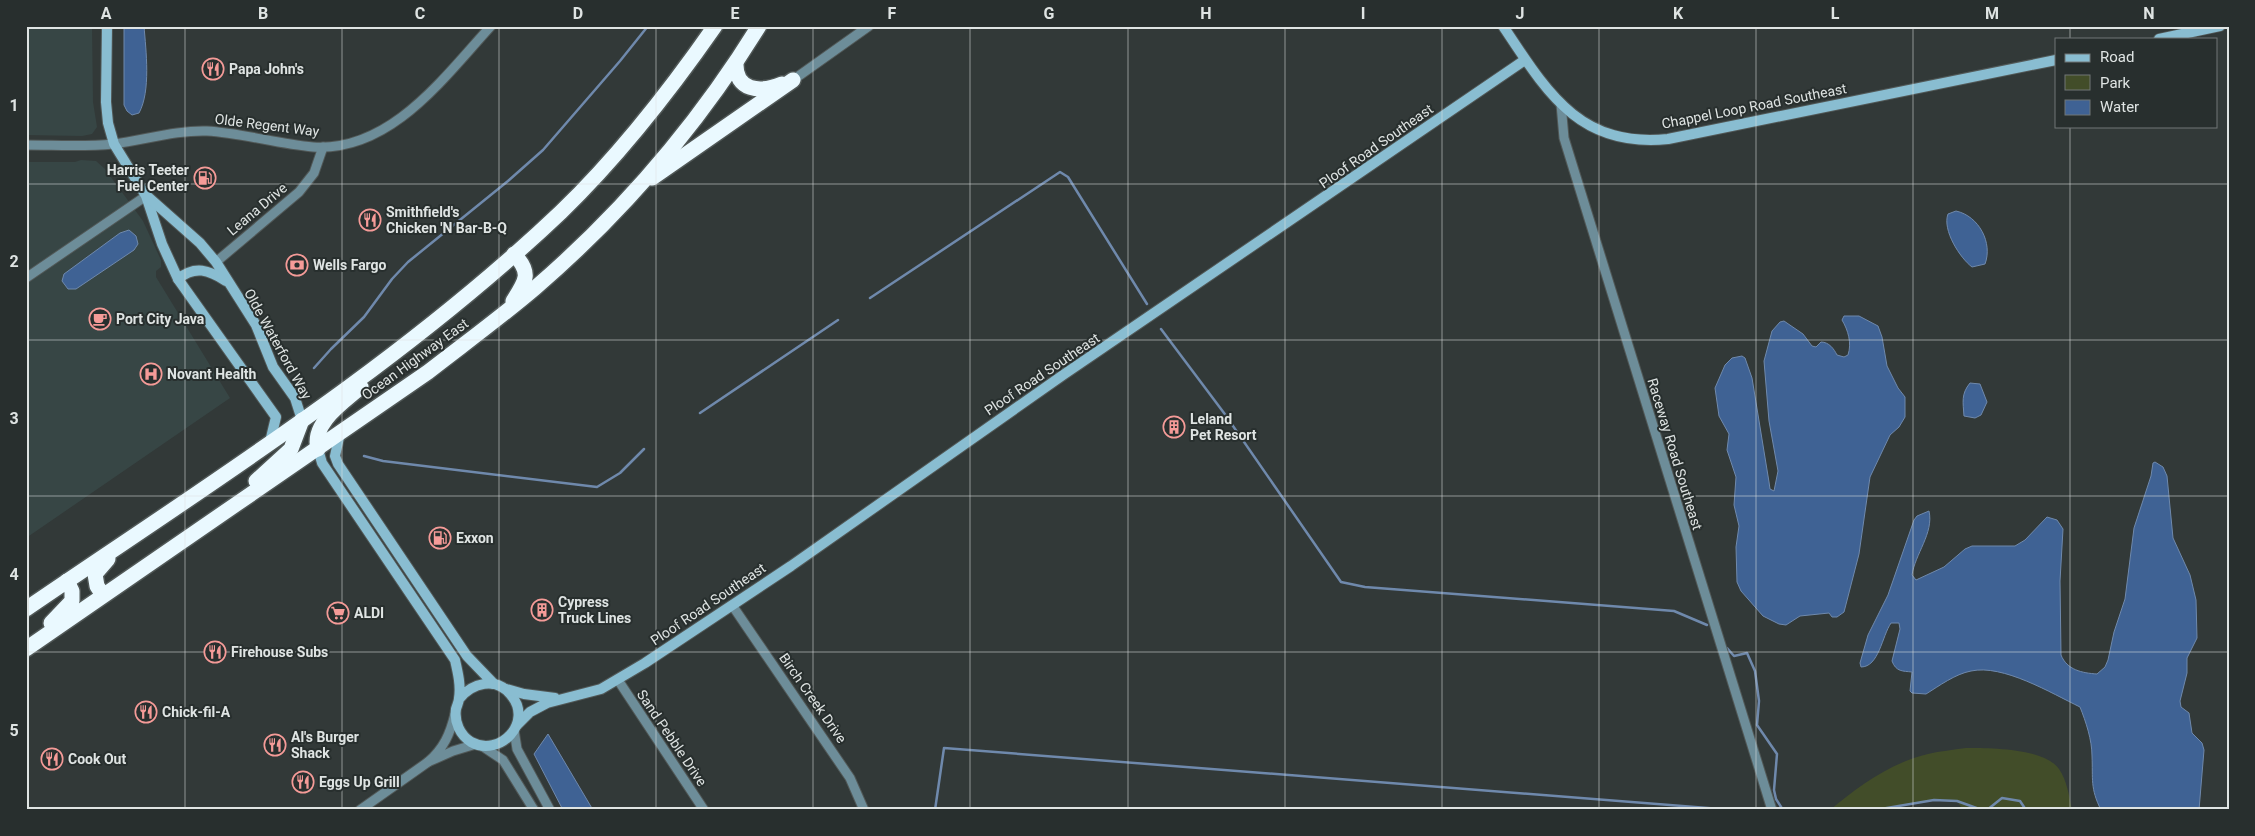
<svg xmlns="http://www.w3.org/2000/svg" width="2255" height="836" viewBox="0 0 2255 836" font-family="Roboto,sans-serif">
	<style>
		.built { fill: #374645 }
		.green { fill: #424d29 }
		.water { fill: #3f6294; stroke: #6f89ac }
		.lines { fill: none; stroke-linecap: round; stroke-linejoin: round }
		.stream { stroke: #6f89ac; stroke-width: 2.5 }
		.street-casing { stroke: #515857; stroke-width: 11 }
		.secondary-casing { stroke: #515857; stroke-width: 12 }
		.highway-casing { stroke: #515857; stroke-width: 18 }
		.street { stroke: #6d8d99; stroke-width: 9 }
		.secondary { stroke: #89bdd1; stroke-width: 10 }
		.highway { stroke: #eaf9ff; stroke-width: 15 }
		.grid { fill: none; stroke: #dfe4e3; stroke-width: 1; stroke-opacity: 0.55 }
		.labels { text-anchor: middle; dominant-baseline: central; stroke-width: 4; stroke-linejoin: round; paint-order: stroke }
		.poi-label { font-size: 14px; font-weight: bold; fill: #dfe4e3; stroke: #282f2e; text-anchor: start }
		.street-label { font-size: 14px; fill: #dfe4e3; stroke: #282f2e }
		.neatline { fill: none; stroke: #dfe4e3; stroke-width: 2 }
		.grid-label { font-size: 16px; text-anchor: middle; font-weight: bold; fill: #dfe4e3 }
	</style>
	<rect width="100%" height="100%" fill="#323938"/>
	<!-- built -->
	<g class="built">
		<polygon points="26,26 92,26 93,102 97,127 92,134 82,136 26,135"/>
		<polygon points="81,160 96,161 105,169 143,221 161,260 161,267 156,271 156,277 230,398 26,538 26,162 75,162"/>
	</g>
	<!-- green -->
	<path class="green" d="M1966,748C1990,748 2044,748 2059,769C2067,781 2069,795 2072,810H1963L1957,801L1934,800L1878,810H1830C1859,786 1890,763 1928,754C1940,751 1953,750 1966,748Z"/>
	<!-- water -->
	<g class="water">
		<path d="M124,26H144C146,51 151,91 139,113L132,115L127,111L124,105Z"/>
		<path d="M1956,211C1979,216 1993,243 1985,264L1972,267C1960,258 1942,230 1948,214Z"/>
		<polygon points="129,230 136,236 138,244 134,250 76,289 68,289 62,281 64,274 120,233"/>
		<path d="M1844,316H1859L1878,326L1882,337L1887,366L1898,388L1905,397V417L1899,427L1890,435L1870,477L1859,554L1844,612L1837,617H1832L1829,613L1800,616L1786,625L1779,624L1763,616L1741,591L1737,582L1736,547L1739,526L1734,505L1736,477L1727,450L1729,434L1719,416L1715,388L1725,365L1732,358L1742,356L1745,358L1752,378L1769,482L1770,489L1774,491L1778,471L1769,421L1764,361L1772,331L1780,322L1784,321L1803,334L1812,346L1816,347L1821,342C1829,342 1834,349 1837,355L1844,357L1848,355C1852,343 1848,330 1842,320Z"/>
		<path d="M1970,383L1980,384L1987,402L1981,415L1975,418L1964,416C1963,402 1961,394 1970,383Z"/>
		<path d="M2155,462L2163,467L2167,476L2173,538L2190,575L2196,600L2197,638L2187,658V673L2180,701L2181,707L2189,713L2192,733L2202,743L2204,750L2199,810H2101C2090,788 2093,779 2092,756C2092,740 2086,722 2080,707C2051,693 2003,664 1971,671C1955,674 1939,686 1926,694L1912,693L1910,691L1912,672C1903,671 1896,672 1892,661L1900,629L1899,623H1891C1882,636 1879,667 1861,667L1860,663L1868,635L1888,595L1914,520L1917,516L1929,511C1934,533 1915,554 1912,575L1916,580L1944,567L1965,549L1972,546H2015L2025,540L2047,517L2057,520L2063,529L2060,581L2061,655C2067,670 2082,673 2097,674L2105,667L2108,660L2114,632L2125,599L2134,528L2151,476L2153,463Z"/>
		<polygon points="548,734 593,810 563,810 534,754"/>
	</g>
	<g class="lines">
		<!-- stream -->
		<g class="stream">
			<polyline points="870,298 1060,172 1068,177 1147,304"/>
			<polyline points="1161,329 1224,413 1341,582 1365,587 1674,611 1707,625"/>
			<polyline points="314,368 331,349 364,317 392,279 408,262 508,181 543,150 620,61 648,26"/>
			<polyline points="700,413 838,320"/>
			<polyline points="364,456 383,461 597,487 620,473 644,449"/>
			<polyline points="1727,648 1734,656 1747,653 1755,671 1759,701 1757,725 1777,754 1774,790 1776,799 1783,810"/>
			<polyline points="935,810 944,748 1733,810"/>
			<polyline points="1875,810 1934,800 1957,801 1982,810"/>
			<polyline points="1987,810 2002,798 2020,801 2026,810"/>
		</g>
		<!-- street casing -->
		<g class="street-casing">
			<g id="street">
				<polyline points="793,80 869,26"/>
				<polyline points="1561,104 1564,138 1772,810"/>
				<path d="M26,145C55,145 85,147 113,144C145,140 176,130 207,131C243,133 277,144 313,147C391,152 444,77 491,26"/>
				<polyline points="216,262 299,192 314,173 323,147"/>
				<polyline points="26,278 146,196"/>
				<polyline points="732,605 850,778 864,810"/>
				<polyline points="618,680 704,810"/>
				<path d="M455,714C450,734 444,748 428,762L453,751L476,744"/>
				<polyline points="514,730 517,749 550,810"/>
				<polyline points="482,746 503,760 534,810"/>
				<polyline points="360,810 428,762"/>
			</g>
		</g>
		<!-- secondary casing -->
		<g class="secondary-casing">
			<g id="secondary">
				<polyline points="107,26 106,102 108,123 114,144 146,196 162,244 178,279 276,417 270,442"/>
				<path d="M1503,26C1547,92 1579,148 1668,139L2056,60"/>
				<polyline points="2159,39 2220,26"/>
				<polyline points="147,196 200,243 216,262 256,325 273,367 295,398 302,420"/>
				<path d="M178,279C195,265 209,270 226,281"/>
				<polyline points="340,433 335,456 338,464 467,656 494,684"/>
				<path d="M318,449L322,463L455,660C458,673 461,686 459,698C459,702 457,705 456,709C454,722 460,735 471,742C500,758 534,722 511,695C496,676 472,683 459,699"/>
				<polyline points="506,689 524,694 555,698"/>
				<polyline points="517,725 530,712 547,703 601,689 645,663 791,566 1063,375 1525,60"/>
			</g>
		</g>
		<!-- highway casing -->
		<g class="highway-casing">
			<g id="highway">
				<path d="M736,63C735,91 760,93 782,84"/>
				<polyline points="652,178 793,80"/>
				<path d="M513,301C526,281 532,273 514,254"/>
				<path d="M318,449C311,423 344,402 361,387"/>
				<polyline points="256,481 291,449 302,420"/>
				<polyline points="103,595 97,586 95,574 108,559"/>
				<path d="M26,609C209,484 400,365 561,212C619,156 669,92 715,26"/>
				<polyline points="51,623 72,601 72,591 67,581"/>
				<path d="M26,649L428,372C464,344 501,317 535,288C622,213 699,123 759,26"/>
			</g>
		</g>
		<!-- street -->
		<use href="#street" class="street"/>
		<!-- secondary -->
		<use href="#secondary" class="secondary"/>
		<!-- highway -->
		<use href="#highway" class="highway"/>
	</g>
	<!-- grid -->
	<path class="grid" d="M185,26V810M342,26V810M499,26V810M656,26V810M813,26V810M970,26V810M1128,26V810M1285,26V810M1442,26V810M1599,26V810M1756,26V810M1913,26V810M2070,26V39M2070,126V810M26,184H2229M26,340H2229M26,496H2229M26,652H2229"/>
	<!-- icons -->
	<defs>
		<g id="restaurant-ring" transform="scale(1.125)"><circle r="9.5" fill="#282f2e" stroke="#f59b98" stroke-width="1.5"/><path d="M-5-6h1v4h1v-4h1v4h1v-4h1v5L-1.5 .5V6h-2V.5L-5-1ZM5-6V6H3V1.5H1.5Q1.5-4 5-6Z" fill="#f59b98"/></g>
		<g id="fuel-ring" transform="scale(1.125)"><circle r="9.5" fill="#282f2e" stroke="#f59b98" stroke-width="1.5"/><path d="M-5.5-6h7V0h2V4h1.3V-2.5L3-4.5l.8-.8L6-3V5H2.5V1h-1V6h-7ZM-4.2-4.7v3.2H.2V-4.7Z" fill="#f59b98"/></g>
		<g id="bank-ring" transform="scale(1.125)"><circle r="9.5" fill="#282f2e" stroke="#f59b98" stroke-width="1.5"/><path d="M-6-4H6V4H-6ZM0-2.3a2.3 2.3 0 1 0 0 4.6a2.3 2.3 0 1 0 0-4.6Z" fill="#f59b98"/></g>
		<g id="cafe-ring" transform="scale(1.125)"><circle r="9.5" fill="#282f2e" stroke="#f59b98" stroke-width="1.5"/><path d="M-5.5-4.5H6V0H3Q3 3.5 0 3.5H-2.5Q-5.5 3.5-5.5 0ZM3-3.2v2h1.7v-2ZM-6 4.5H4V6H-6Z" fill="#f59b98"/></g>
		<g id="hospital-ring" transform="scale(1.125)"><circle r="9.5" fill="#282f2e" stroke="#f59b98" stroke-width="1.5"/><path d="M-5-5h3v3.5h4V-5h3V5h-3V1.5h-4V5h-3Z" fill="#f59b98"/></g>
		<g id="building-ring" transform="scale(1.125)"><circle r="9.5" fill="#282f2e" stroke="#f59b98" stroke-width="1.5"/><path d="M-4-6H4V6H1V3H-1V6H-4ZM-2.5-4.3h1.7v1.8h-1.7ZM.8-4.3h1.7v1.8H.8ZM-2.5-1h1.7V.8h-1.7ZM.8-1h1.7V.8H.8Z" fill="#f59b98"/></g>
		<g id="supermarket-ring" transform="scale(1.125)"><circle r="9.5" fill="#282f2e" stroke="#f59b98" stroke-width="1.5"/><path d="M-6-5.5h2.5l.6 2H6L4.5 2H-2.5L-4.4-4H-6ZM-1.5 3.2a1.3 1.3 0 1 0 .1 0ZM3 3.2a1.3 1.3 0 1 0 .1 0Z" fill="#f59b98"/></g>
	</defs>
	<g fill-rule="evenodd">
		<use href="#restaurant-ring" x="213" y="69"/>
		<use href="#fuel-ring" x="205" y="178"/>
		<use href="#restaurant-ring" x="370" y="220"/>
		<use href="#bank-ring" x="297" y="265"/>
		<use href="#cafe-ring" x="100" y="319"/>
		<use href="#hospital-ring" x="151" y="374"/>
		<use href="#building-ring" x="1174" y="427"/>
		<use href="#fuel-ring" x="440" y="538"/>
		<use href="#building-ring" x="542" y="610"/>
		<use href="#supermarket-ring" x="338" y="613"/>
		<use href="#restaurant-ring" x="215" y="652"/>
		<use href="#restaurant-ring" x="146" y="712"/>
		<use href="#restaurant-ring" x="275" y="745"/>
		<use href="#restaurant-ring" x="52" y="759"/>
		<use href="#restaurant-ring" x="303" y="782"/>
	</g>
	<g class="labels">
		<!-- poi labels -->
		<g class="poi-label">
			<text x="229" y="69">Papa John's</text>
			<text x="189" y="170" text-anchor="end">Harris Teeter<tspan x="189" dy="16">Fuel Center</tspan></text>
			<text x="386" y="212">Smithfield's<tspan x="386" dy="16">Chicken 'N Bar-B-Q</tspan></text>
			<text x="313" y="265">Wells Fargo</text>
			<text x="116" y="319">Port City Java</text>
			<text x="167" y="374">Novant Health</text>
			<text x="1190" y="419">Leland<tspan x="1190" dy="16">Pet Resort</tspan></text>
			<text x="456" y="538">Exxon</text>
			<text x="558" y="602">Cypress<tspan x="558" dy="16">Truck Lines</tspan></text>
			<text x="354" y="613">ALDI</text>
			<text x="231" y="652">Firehouse Subs</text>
			<text x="162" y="712">Chick-fil-A</text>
			<text x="291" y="737">Al's Burger<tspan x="291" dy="16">Shack</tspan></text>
			<text x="68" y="759">Cook Out</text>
			<text x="319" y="782">Eggs Up Grill</text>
		</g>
		<!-- street labels -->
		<g class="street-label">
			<text transform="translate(1754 106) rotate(-11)">Chappel Loop Road Southeast</text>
			<text transform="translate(267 125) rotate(7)">Olde Regent Way</text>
			<text transform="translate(1376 146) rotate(-35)">Ploof Road Southeast</text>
			<text transform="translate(257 209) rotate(-40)">Leana Drive</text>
			<text transform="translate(278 344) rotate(61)">Olde Waterford Way</text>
			<text transform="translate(415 359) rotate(-36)">Ocean Highway East</text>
			<text transform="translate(1042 374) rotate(-34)">Ploof Road Southeast</text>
			<text transform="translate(1675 454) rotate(73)">Raceway Road Southeast</text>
			<text transform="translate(708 604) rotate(-34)">Ploof Road Southeast</text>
			<text transform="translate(813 698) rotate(55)">Birch Creek Drive</text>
			<text transform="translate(672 738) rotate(56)">Sand Pebble Drive</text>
		</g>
	</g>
	<!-- border -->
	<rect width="2255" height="836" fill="none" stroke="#282f2e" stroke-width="55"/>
	<!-- legend -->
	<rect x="2055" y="38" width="162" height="90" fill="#282f2e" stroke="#717776"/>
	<rect x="2065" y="54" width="25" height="8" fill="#89bdd1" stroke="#717776"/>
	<text x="2100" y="62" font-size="15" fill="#dfe4e3">Road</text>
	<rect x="2065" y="75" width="25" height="15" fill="#424d29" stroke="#717776"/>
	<text x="2100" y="88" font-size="15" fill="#dfe4e3">Park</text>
	<rect x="2065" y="100" width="25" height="15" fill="#3f6294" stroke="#717776"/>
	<text x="2100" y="112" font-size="15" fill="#dfe4e3">Water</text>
	<rect x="28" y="28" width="2200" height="780" class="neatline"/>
	<g class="grid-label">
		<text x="106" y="19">A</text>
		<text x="263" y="19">B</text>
		<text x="420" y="19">C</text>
		<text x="578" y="19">D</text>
		<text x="735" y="19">E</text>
		<text x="892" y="19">F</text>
		<text x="1049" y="19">G</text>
		<text x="1206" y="19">H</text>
		<text x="1363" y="19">I</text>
		<text x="1520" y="19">J</text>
		<text x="1678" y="19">K</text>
		<text x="1835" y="19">L</text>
		<text x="1992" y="19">M</text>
		<text x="2149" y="19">N</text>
		<text x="14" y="111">1</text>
		<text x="14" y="267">2</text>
		<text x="14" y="424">3</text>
		<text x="14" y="580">4</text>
		<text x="14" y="736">5</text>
	</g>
</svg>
